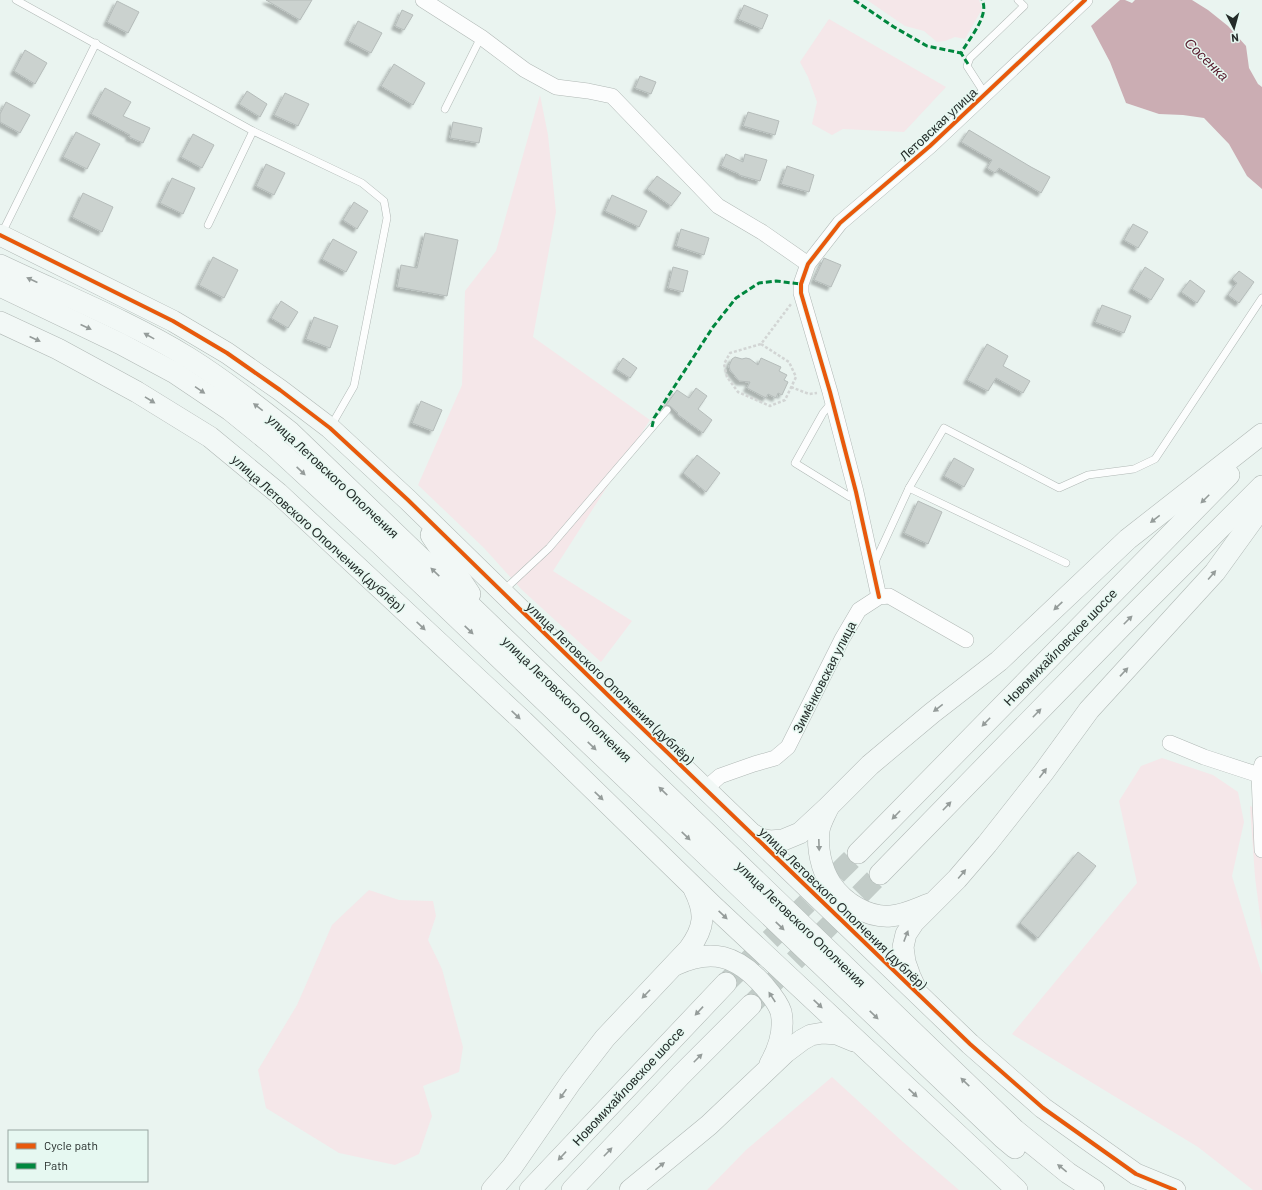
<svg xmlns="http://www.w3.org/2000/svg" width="1262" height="1190" viewBox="0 0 1262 1190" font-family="Barlow,sans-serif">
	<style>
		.green { fill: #f5e7e9 }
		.water { fill: #cbadb3 }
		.building { fill: #cbd2cf; stroke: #b5bcba; filter: url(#shadow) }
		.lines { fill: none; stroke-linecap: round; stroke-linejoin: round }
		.secondary-tunnel { stroke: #c2ccc8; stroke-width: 21; stroke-dasharray: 21 10; stroke-linecap: butt }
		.lane-casing { stroke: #b0b8b5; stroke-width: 8 }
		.street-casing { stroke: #b0b8b5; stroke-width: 16 }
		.secondary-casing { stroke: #b0b8b5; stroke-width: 22 }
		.path { stroke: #d2d5d4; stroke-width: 2.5; stroke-dasharray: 3 2; stroke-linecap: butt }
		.lane { stroke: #fcfdfd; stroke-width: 7 }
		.street { stroke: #fcfdfd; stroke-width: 15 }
		.secondary { stroke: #f2f8f6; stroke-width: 21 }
		.quiet { stroke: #00873e; stroke-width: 3; stroke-dasharray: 6 3; stroke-linecap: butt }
		.cycleway-casing { stroke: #e6f8f1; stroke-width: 6 }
		.cycleway { stroke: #e8590c; stroke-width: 4 }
		.oneway { fill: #959c9a }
		.labels { text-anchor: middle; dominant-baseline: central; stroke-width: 3; stroke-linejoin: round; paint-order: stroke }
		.street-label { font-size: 13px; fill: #242b29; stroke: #e6f8f1 }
		.water-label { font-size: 14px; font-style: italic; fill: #5b2032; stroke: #e6f8f1 }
	</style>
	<defs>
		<filter id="shadow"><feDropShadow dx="-3.5" dy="3.5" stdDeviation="1" flood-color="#0004"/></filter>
	</defs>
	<rect width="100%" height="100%" fill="#eaf4f0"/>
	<!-- green -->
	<g class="green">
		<polygon points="867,0 979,0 982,9 965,39 955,37 945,41 937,42 924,31 905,26"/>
		<polygon points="829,19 946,87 904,132 843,129 832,135 812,124 817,102 808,77 800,62"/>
		<polygon points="540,95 548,135 556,212 533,337 650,420 553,571 632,621 601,662 521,589 484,548 418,485 462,385 465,291 496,251"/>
		<polygon points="1162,758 1213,775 1238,792 1244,822 1232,876 1262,975 1262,1190 1253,1190 1198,1147 1012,1034 1137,883 1119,801 1141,766"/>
		<polygon points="1250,806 1262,811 1262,932 1255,877"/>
		<polygon points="369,890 399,900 433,901 436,916 428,940 442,969 463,1047 459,1072 423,1086 432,1116 419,1154 395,1165 339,1153 266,1108 258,1070 297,1005 332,925"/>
		<polygon points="832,1077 903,1142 959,1190 707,1190 746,1150"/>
	</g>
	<!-- water -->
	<polygon class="water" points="1120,0 1125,0 1132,3 1135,0 1192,0 1208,10 1228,26 1246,46 1249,68 1258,84 1262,87 1262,189 1247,176 1229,144 1204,118 1183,115 1159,114 1126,103 1110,62 1091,26"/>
	<!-- building -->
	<g class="building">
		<polygon points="266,0 312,0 300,20"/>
		<polygon points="117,1 139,12 128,33 107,22"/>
		<polygon points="744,5 768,15 762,29 738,19"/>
		<polygon points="402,10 413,15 404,30 395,26"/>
		<polygon points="358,21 382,33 371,53 348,41"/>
		<polygon points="25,50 47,63 35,84 14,71"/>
		<polygon points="394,64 425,83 413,105 381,86"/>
		<polygon points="640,76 656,82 651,94 635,88"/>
		<polygon points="105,88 131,102 123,116 150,128 143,143 129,137 130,135 91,114"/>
		<polygon points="247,91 267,104 260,117 239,104"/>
		<polygon points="285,93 309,104 298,126 274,115"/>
		<polygon points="6,102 30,115 20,133 0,122 0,114"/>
		<polygon points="748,112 779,121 775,135 743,126"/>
		<polygon points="453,122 482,128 479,143 450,138"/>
		<polygon points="969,130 1031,167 1050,177 1041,193 999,168 995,173 987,168 992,160 961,142"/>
		<polygon points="76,132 100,144 87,169 63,157"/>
		<polygon points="193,134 214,145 202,168 181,157"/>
		<polygon points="726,154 743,162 745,154 767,160 760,181 739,175 739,174 721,166"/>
		<polygon points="266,164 285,173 274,195 256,186"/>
		<polygon points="787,166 814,175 809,192 781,184"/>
		<polygon points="657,176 681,193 671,206 647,189"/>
		<polygon points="172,178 195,188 183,214 160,203"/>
		<polygon points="83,193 113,207 102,232 72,217"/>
		<polygon points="612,195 647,211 639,227 605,211"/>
		<polygon points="354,202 368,211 357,229 343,220"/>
		<polygon points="1133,224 1148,232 1138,248 1124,240"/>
		<polygon points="681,229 709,238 704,255 676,246"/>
		<polygon points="425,233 458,240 447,296 397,287 401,265 417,268"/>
		<polygon points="333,239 357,252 346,272 322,259"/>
		<polygon points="213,257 238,270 224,298 199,285"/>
		<polygon points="824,258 841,265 831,287 814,280"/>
		<polygon points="673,267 688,271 683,292 668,288"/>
		<polygon points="1145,267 1164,279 1151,300 1132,289"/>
		<polygon points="1239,271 1254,282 1239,303 1228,295 1237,283 1232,279"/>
		<polygon points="1190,280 1205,291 1197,303 1181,292"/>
		<polygon points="281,301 298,312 288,328 271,318"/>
		<polygon points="1102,305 1131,316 1124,333 1095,322"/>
		<polygon points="314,317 338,326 330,348 306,339"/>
		<polygon points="987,344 1008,356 1003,366 1030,381 1023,393 996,378 988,391 967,380"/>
		<polygon points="735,357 742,359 746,358 750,359 758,365 761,358 781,367 779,371 787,375 784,380 788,382 782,395 778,393 776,398 768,394 766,398 747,388 750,382 739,381 730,370 729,366 732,359"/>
		<polygon points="623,358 637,368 630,378 616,369"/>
		<polygon points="696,388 707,396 698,409 712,420 703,433 677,414 678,413 670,406 666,405 677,390 689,398"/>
		<polygon points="421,401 442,410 433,431 412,423"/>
		<polygon points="697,455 720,473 706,492 683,473"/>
		<polygon points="954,458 974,469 964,487 944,476"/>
		<polygon points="918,501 942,512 928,544 904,533"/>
		<polygon points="1078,852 1096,866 1038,938 1020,923"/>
	</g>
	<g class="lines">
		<!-- secondary-tunnel -->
		<g class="secondary-tunnel">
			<polyline points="726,983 858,853"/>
			<polyline points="751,1005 880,874"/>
		</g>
		<!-- lane casing -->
		<g class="lane-casing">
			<g id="lane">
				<polyline points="16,0 253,131 362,183 384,201 387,218 354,386 331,426"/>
				<polyline points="985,94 967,66 970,58 1024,6 1018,0"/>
				<polyline points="445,109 481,37"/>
				<polyline points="208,225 253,131"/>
				<polyline points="2,233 96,43"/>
				<polyline points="832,402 823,413 795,463 850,497 856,493"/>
				<polyline points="909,488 1066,563"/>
				<polyline points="874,564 909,488 944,428 1059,488 1088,475 1134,469 1155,459 1262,298"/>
				<polyline points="504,590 549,548 667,410"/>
			</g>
		</g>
		<!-- street casing -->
		<g class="street-casing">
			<g id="street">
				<polyline points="423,0 481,37 525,70 556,87 588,91 612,96 718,206 762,232 808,264"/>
				<polyline points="879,597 856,492 830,392 801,293 801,284 808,264 840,223 930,146 1085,0"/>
				<polyline points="1170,743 1204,757 1262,776"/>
				<polyline points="1262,764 1259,775 1262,850"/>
				<polyline points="705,789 720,776 754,764 775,758 788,747 842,639 859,610 879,597 889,596 966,640"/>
			</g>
		</g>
		<!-- secondary casing -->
		<g class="secondary-casing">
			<g id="secondary">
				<polyline points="0,235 173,321 227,353 280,390 330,428 408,500 616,703 970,1044 1043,1108 1136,1174 1175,1190"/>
				<path d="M0,265C63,295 129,321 189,358C224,380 257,406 290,432L1015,1130L1068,1173L1094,1190"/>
				<polyline points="0,286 121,344 175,373 230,410 273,445 381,545 1003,1138 1015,1148"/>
				<polyline points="0,322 58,349 137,392 210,437 278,493 523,721 712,905 1017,1190"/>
				<polyline points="431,535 470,594"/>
				<path d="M828,808C825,815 820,823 819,831C817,848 821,869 831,884C844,903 868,918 891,916C904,915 916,909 929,904"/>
				<polyline points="754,835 761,839 770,841 783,840 800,833 828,807 870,765 932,713 999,661 1128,539 1262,434"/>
				<polyline points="858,853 1229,475"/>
				<polyline points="880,874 1124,624 1262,486"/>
				<path d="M675,965C712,948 737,955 764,986C770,993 778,1002 781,1012C785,1031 779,1048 770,1064"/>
				<polyline points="915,987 910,976 905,962 903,947 906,934 914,922 957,879 987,844 1043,773 1089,710 1215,572 1262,507"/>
				<path d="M492,1190L512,1167L571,1082L605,1038L689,949C705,927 706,913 694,889"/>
				<polyline points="530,1190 726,983"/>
				<polyline points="572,1190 681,1075 751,1005"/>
				<polyline points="630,1190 709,1125 786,1052 802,1040 811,1035 823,1033 837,1034 854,1041"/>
			</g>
		</g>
		<!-- path -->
		<g class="path">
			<polyline points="761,344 789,362 796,377 785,400 770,406 738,392 727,377 724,364 730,353 761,344 791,304"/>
			<polyline points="791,387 809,394 817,393"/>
		</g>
		<!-- lane -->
		<use href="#lane" class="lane"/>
		<!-- street -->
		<use href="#street" class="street"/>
		<!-- secondary -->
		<use href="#secondary" class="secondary"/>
		<!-- quiet -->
		<g class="quiet">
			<polyline points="854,0 894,27 927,46 961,53"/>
			<path d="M968,64L961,53C969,39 990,15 982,0"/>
			<polyline points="652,427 654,418 713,327 736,298 759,283 776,281 801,284"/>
		</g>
		<!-- cycleway casing -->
		<g class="cycleway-casing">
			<g id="cycleway">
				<polyline points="0,235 173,321 227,353 280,390 330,428 408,500 616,703 970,1044 1043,1108 1136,1174 1175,1190"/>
				<polyline points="879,597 856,492 830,392 801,293 801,284 808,264 840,223 930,146 1085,0"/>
			</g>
		</g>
		<!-- cycleway -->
		<use href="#cycleway" class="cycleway"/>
	</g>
	<!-- one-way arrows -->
	<defs><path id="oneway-solid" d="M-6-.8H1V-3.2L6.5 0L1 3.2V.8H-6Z"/></defs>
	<g class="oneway">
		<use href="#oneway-solid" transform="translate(32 280) rotate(-155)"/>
		<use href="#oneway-solid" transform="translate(86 327) rotate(25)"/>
		<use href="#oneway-solid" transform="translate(149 336) rotate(-151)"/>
		<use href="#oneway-solid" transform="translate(35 339) rotate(25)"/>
		<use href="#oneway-solid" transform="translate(200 390) rotate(34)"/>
		<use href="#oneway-solid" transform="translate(150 400) rotate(32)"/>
		<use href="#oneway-solid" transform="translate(258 407) rotate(-142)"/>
		<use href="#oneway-solid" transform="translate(301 471) rotate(43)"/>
		<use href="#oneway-solid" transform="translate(1205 499) rotate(135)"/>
		<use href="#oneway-solid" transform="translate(1155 519) rotate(142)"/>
		<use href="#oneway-solid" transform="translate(435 572) rotate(-136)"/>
		<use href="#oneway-solid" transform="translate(1212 575) rotate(-49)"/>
		<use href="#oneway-solid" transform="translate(1058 606) rotate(137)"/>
		<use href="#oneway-solid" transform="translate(1128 620) rotate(-45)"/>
		<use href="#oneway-solid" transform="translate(421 626) rotate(43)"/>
		<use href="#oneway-solid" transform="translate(469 630) rotate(44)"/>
		<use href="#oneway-solid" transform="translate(1124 672) rotate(-47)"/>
		<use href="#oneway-solid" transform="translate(938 708) rotate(142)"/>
		<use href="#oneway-solid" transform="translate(1037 713) rotate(-46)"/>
		<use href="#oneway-solid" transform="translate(516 715) rotate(43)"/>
		<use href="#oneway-solid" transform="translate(986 722) rotate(134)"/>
		<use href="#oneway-solid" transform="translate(592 746) rotate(44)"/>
		<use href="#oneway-solid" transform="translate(1043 773) rotate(-53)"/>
		<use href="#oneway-solid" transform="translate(663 791) rotate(-136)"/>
		<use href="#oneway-solid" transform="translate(599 796) rotate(44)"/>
		<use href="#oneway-solid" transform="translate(947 806) rotate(-46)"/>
		<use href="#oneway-solid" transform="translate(896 815) rotate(134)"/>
		<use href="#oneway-solid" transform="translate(686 836) rotate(44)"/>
		<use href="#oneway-solid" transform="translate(819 845) rotate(88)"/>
		<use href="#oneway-solid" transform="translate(962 874) rotate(-50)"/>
		<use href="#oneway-solid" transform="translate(723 915) rotate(43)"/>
		<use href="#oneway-solid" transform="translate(780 926) rotate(44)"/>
		<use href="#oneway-solid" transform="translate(906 936) rotate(-69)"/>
		<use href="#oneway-solid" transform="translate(646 994) rotate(134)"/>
		<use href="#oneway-solid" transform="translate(772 997) rotate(-123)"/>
		<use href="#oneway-solid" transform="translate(818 1004) rotate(43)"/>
		<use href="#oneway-solid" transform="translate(699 1011) rotate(133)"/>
		<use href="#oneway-solid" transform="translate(874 1015) rotate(44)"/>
		<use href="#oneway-solid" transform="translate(698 1058) rotate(-45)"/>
		<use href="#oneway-solid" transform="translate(965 1082) rotate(-136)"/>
		<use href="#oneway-solid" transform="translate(913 1093) rotate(43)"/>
		<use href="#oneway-solid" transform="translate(563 1094) rotate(125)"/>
		<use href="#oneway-solid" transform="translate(608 1152) rotate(-46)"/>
		<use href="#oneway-solid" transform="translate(562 1156) rotate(133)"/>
		<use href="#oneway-solid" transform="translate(660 1166) rotate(-39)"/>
		<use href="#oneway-solid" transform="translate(1062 1168) rotate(-141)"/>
	</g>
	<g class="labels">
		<!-- street labels -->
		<g class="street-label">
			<text transform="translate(938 124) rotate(-43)">Летовская улица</text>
			<text transform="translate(333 476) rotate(43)">улица Летовского Ополчения</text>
			<text transform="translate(318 533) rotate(42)">улица Летовского Ополчения (дублёр)</text>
			<text transform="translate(1060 647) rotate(-46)">Новомихайловское шоссе</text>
			<text transform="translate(824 677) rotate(-63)">Зимёнковская улица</text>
			<text transform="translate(610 683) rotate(44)">улица Летовского Ополчения (дублёр)</text>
			<text transform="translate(567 699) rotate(44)">улица Летовского Ополчения</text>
			<text transform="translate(843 908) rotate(44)">улица Летовского Ополчения (дублёр)</text>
			<text transform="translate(801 924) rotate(44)">улица Летовского Ополчения</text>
			<text transform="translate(628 1086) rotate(-47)">Новомихайловское шоссе</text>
		</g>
		<!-- water labels -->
		<g class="water-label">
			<text transform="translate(1207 59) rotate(44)">Сосенка</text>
		</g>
	</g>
	<!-- legend -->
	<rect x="8" y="1130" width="140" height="52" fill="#e6f8f1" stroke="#98a6a1"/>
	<rect x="16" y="1143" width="20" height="6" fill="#e8590c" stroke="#98a6a1"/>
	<text x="44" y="1150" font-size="12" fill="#242b29">Cycle path</text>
	<rect x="16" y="1163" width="20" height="6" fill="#00873e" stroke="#98a6a1"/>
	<text x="44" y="1170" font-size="12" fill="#242b29">Path</text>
	<!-- north arrow -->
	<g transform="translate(1234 28) rotate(174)" stroke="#e6f8f1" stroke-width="3" paint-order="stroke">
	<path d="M0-3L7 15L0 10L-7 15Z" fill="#242b29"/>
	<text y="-6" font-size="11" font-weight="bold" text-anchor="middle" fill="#242b29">N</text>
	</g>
</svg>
